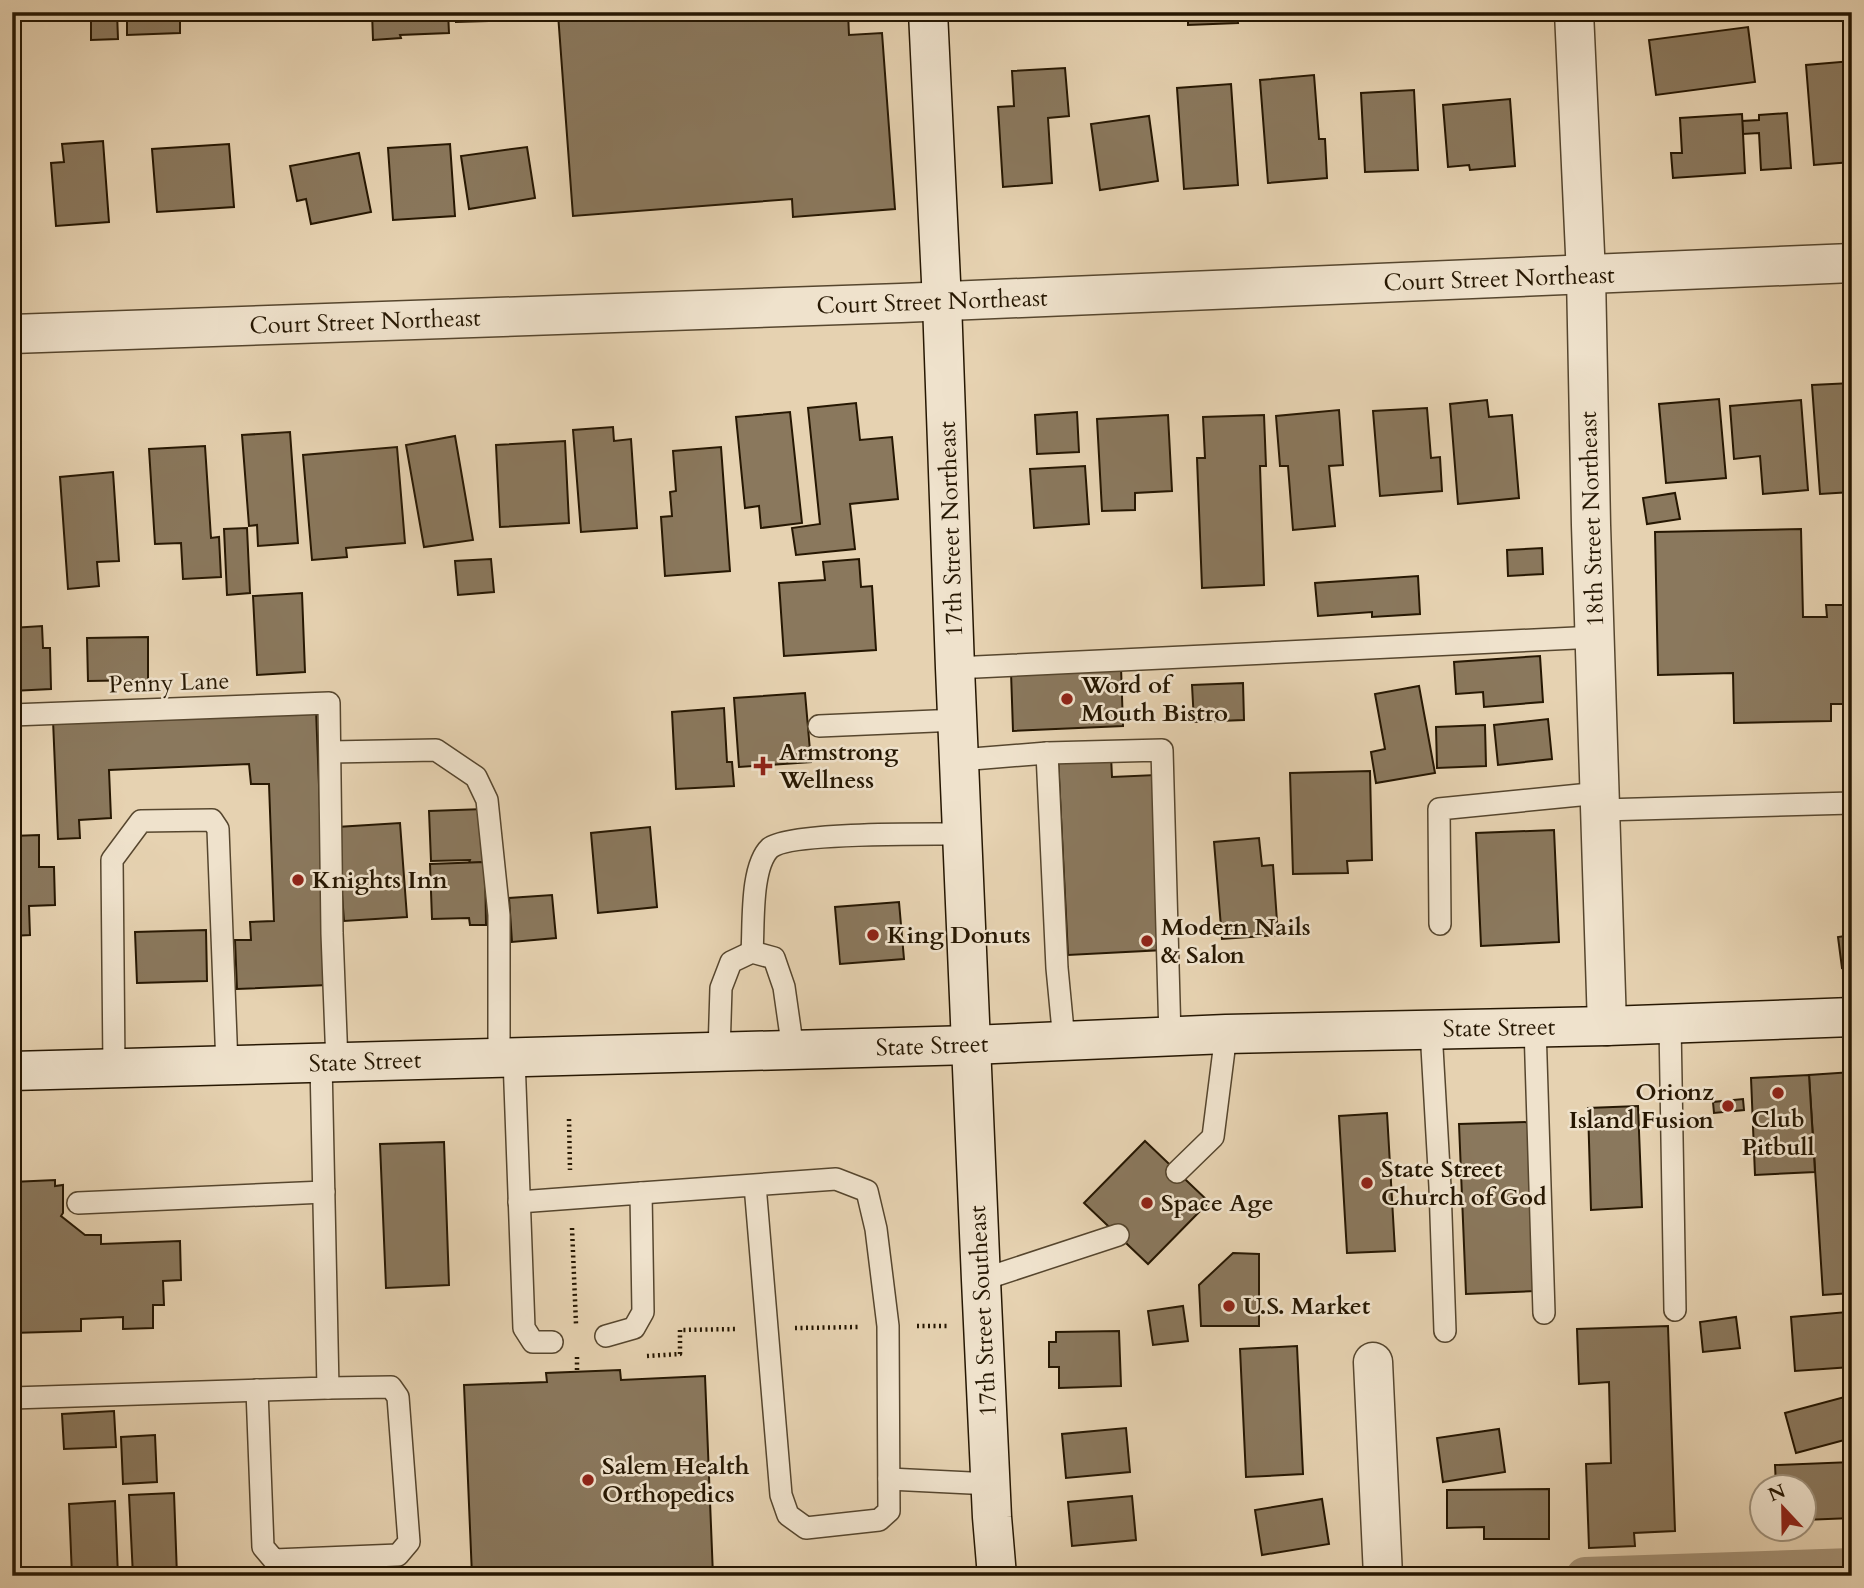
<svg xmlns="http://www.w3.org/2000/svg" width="1864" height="1588" viewBox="0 0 1864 1588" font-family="Cardo,serif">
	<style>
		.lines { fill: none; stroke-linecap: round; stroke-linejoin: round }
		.canal { stroke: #a59276; stroke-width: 38 }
		.building { fill: #8a785d; stroke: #261702; stroke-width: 2 }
		.lane-casing { stroke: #56462e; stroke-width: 24 }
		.street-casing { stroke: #56462e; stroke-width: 41 }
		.secondary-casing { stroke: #261702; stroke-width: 41 }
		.path { stroke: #261702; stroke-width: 4.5; stroke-dasharray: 2 3.5; stroke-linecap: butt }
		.lane { stroke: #efe2cc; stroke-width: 21 }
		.street { stroke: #efe2cc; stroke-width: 38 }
		.secondary { stroke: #efe2cc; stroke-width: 38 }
		.poi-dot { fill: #8f2418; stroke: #efe2cc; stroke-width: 2.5 }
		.labels { text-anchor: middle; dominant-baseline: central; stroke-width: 5; stroke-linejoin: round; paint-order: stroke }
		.street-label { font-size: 24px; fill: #261702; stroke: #efe2cc }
		.poi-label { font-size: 24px; font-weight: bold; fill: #261702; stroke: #efe2cc; text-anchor: start }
	</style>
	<rect width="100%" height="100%" fill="#e6d2b1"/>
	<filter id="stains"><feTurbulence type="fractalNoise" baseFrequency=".00286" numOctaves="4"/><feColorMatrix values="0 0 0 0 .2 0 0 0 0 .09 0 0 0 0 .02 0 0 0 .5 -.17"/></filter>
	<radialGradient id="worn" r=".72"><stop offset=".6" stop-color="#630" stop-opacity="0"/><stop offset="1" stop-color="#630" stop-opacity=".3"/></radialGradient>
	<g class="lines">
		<!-- canal -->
		<polyline class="canal" points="1585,1576 1852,1567"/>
	</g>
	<!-- building -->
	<g class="building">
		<polygon points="91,12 117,12 118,39 91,40"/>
		<polygon points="127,12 180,12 180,33 127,35"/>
		<polygon points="372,12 448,12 449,33 400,35 401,38 373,40"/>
		<polygon points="456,12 487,12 488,21 456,22"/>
		<polygon points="588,12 848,12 849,35 882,33 895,209 793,217 792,199 573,216 558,14"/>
		<polygon points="1188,12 1237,12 1238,23 1188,25"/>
		<polygon points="1457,12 1507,12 1507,16 1458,20"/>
		<polygon points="1748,27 1755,82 1656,95 1649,40"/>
		<polygon points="1852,61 1852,162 1814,165 1806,65"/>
		<polygon points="1065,68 1069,116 1048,118 1052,183 1003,187 998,107 1014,106 1012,71"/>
		<polygon points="1314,75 1319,139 1325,139 1327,178 1268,183 1260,80"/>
		<polygon points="1231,84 1238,185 1184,189 1177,88"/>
		<polygon points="1414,90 1418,170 1365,172 1361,93"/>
		<polygon points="1510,99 1515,166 1470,170 1469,165 1448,167 1443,105"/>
		<polygon points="1787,113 1791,168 1761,170 1759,133 1743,134 1742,121 1759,120 1759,115"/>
		<polygon points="1742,114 1745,173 1673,178 1671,153 1682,153 1680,118"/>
		<polygon points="1149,116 1158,181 1100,190 1091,124"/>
		<polygon points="103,141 109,222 56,226 51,163 64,162 62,144"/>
		<polygon points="229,144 234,207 157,212 152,149"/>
		<polygon points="450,144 455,216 393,220 388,148"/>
		<polygon points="527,147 535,198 469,209 461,156"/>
		<polygon points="359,153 371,212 311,224 306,199 297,201 290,166"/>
		<polygon points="1852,383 1852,492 1820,494 1812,385"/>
		<polygon points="1719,399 1726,478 1666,483 1659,404"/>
		<polygon points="1487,400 1489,417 1512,415 1519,498 1458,504 1450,404"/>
		<polygon points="1801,400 1808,490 1763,494 1760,456 1734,459 1730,406"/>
		<polygon points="856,403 860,440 892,437 898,499 850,504 855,549 796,555 792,528 820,524 808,408"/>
		<polygon points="1427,408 1431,458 1440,457 1442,491 1380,496 1373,411"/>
		<polygon points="1339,410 1343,465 1329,466 1335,526 1293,530 1288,466 1280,466 1276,416"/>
		<polygon points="790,412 802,523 761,528 759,506 745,508 736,417"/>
		<polygon points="1077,412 1079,452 1037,454 1035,415"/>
		<polygon points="1168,415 1172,491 1135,493 1135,510 1102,511 1097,419"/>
		<polygon points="1264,415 1266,466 1260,466 1264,585 1202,588 1197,458 1205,458 1203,417"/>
		<polygon points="613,427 614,441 631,439 637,528 581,532 573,430"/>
		<polygon points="290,432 298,543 258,546 257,525 249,526 242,435"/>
		<polygon points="455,436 473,540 424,547 406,445"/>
		<polygon points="565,441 569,523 500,527 496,445"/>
		<polygon points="205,446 211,538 219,537 221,577 183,579 181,543 155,544 149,449"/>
		<polygon points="397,447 405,543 346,548 347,557 312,560 303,455"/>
		<polygon points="721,447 730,571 665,576 661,517 672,516 670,492 676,491 673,451"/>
		<polygon points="1085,466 1089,524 1034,528 1030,469"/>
		<polygon points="113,472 119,561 97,562 99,586 68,589 60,477"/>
		<polygon points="1675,493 1680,519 1647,524 1643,498"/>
		<polygon points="247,528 250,593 227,595 224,529"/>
		<polygon points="1801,529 1803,617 1827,617 1826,605 1852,605 1852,704 1831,704 1831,721 1734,723 1733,673 1658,675 1655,532"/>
		<polygon points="1542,548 1543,574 1508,576 1507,550"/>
		<polygon points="491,559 494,592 458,595 455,561"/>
		<polygon points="859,559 861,587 872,586 876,650 784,656 779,583 825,580 823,562"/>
		<polygon points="1418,576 1420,614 1372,617 1372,612 1318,616 1315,583"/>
		<polygon points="302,593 305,672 257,675 253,596"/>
		<polygon points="42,626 43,648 50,648 51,689 12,691 12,628"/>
		<polygon points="148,637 148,680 88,681 87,638"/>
		<polygon points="1540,656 1543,702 1484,707 1483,692 1456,694 1454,662"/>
		<polygon points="1121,667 1123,726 1013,731 1011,672"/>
		<polygon points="1243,683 1244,720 1194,722 1192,685"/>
		<polygon points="1419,686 1435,773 1376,783 1371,752 1385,749 1375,694"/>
		<polygon points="805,693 811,762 739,767 734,698"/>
		<polygon points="724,708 727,762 732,762 734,786 676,789 672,712"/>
		<polygon points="316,710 327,985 237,989 235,940 251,940 250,922 274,921 269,784 251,784 249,764 109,770 111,818 79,820 80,838 58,839 53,720"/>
		<polygon points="1548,719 1552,759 1498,765 1494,725"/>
		<polygon points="1485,725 1486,766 1437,768 1436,727"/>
		<polygon points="1111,756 1112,777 1156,775 1164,950 1068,955 1058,758"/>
		<polygon points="1370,771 1372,860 1347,861 1348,873 1293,874 1290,773"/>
		<polygon points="484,809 485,862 469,863 470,860 431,861 429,811"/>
		<polygon points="400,823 407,917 344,921 337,827"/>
		<polygon points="650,827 657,907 598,913 591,833"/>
		<polygon points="1554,830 1559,942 1481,946 1476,833"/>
		<polygon points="39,835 39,867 54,867 55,905 29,906 30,935 12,936 12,836"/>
		<polygon points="1259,838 1262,866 1273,865 1278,935 1222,939 1214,842"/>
		<polygon points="485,862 486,925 470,925 469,918 432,919 430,864"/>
		<polygon points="552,895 556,938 512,942 509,898"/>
		<polygon points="899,902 904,959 840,964 835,907"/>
		<polygon points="206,930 207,981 137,983 135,932"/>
		<polygon points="1852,935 1852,966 1842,968 1838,937"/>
		<polygon points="1852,1072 1852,1293 1823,1295 1809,1075"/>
		<polygon points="1809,1075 1815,1172 1755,1175 1751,1078"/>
		<polygon points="1743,1099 1744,1110 1714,1113 1713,1102"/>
		<polygon points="1638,1106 1642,1207 1591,1210 1588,1108"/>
		<polygon points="1387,1113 1395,1251 1347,1253 1339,1116"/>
		<polygon points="1529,1122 1535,1291 1466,1294 1459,1124"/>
		<polygon points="1145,1141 1209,1202 1148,1264 1084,1203"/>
		<polygon points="444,1142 449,1285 386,1288 380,1144"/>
		<polygon points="55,1180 55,1186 63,1185 63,1213 61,1216 85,1235 101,1235 101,1244 180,1241 181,1280 163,1281 164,1305 153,1305 153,1328 123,1329 123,1317 81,1319 81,1331 12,1333 12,1182"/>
		<polygon points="1233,1253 1259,1254 1259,1326 1201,1326 1199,1285"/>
		<polygon points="1183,1306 1188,1341 1153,1345 1148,1311"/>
		<polygon points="1847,1312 1851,1367 1795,1371 1791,1317"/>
		<polygon points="1736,1317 1740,1348 1703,1352 1700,1322"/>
		<polygon points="1668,1326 1675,1531 1634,1533 1635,1546 1589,1548 1586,1464 1611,1463 1609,1382 1579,1384 1577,1329"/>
		<polygon points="1119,1331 1121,1386 1059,1388 1059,1367 1049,1367 1049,1342 1056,1342 1056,1332"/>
		<polygon points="1297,1346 1303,1474 1246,1477 1240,1349"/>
		<polygon points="620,1370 621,1380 705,1376 713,1576 472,1576 464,1385 547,1382 546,1373"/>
		<polygon points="1852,1395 1852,1438 1796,1453 1785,1413"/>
		<polygon points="114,1411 116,1447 64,1449 62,1414"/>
		<polygon points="1126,1428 1130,1472 1066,1478 1062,1434"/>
		<polygon points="1499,1429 1505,1472 1443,1482 1437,1438"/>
		<polygon points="155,1435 157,1482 123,1484 121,1437"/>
		<polygon points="1852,1462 1852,1518 1804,1520 1804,1486 1776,1486 1775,1465"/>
		<polygon points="1549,1489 1549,1539 1484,1539 1484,1527 1447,1528 1447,1490"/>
		<polygon points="174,1493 177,1576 133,1576 129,1495"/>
		<polygon points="1132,1496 1136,1540 1072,1546 1068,1502"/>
		<polygon points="1322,1499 1329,1544 1262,1555 1255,1510"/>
		<polygon points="115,1501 118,1576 72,1576 69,1504"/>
	</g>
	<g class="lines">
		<!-- lane casing -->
		<g class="lane-casing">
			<g id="lane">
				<polyline points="955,668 1596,637"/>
				<polyline points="12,715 329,703 332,933 337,1063"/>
				<polyline points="819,726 958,720"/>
				<polyline points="331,752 436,750 476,777 487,800 499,915 499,1058"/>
				<polyline points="960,760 1047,753"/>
				<polyline points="1602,810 1852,803"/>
				<polyline points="1440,924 1439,809 1600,793"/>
				<path d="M752,952C754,926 750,867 770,848C789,832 931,834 963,834"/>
				<polyline points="1670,1024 1675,1310"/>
				<polyline points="1535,1027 1544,1313"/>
				<polyline points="1431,1030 1440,1187 1445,1331"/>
				<polyline points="1064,1041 1057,968 1047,753 1162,750 1170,1037"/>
				<polyline points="719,1052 721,988 731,962 752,952 774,958 784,987 793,1050"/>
				<polyline points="514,1058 524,1328 533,1342 552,1342"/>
				<polyline points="114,1068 112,860 141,821 212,820 218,829 227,1066"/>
				<polyline points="1177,1172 1213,1137 1226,1034"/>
				<polyline points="641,1193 836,1179 867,1191 876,1229 888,1326 889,1511 879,1520 806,1528 788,1515 781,1495 755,1185"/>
				<polyline points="519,1202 641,1193 643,1312 634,1328 606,1336"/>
				<polyline points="78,1203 324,1192"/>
				<polyline points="981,1280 1118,1235"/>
				<polyline points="257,1390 263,1547 274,1560 398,1555 409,1542 398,1397 391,1387 328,1388"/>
				<polyline points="12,1398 328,1388 321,1063"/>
				<polyline points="889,1479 991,1484"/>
			</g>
		</g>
		<!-- street casing -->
		<g class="street-casing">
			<g id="street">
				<polyline points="1574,12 1586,275 1591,525 1607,1026"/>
				<polyline points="12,334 901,303 1852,263"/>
				<polyline points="1373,1362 1383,1576"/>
			</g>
		</g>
		<!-- secondary casing -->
		<g class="secondary-casing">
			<g id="secondary">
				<polyline points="928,12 942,302 955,668 981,1280 992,1517 997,1576"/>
				<polyline points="12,1071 971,1045 1226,1034 1607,1026 1852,1017"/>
			</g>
		</g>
		<!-- path -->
		<g class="path">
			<polyline points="569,1119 570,1170"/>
			<polyline points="572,1228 576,1324"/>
			<polyline points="917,1326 947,1326"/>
			<polyline points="795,1328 860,1327"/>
			<polyline points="647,1356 680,1354 680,1330 737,1329"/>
			<polyline points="577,1357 577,1372"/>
		</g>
		<!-- lane -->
		<use href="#lane" class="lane"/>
		<!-- street -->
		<use href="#street" class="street"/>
		<!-- secondary -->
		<use href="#secondary" class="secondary"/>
	</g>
	<!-- markers -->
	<g class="poi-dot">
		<circle cx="1067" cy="699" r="7"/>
		<path d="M759.5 755.5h7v7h7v7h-7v7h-7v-7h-7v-7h7z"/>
		<circle cx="298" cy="880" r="7"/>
		<circle cx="873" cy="935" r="7"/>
		<circle cx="1147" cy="941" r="7"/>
		<circle cx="1778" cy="1093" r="7"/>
		<circle cx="1728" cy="1106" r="7"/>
		<circle cx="1367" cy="1183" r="7"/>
		<circle cx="1147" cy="1203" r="7"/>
		<circle cx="1229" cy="1306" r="7"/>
		<circle cx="588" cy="1480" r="7"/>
	</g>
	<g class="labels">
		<!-- street labels -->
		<g class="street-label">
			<text transform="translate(1499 279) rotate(-2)">Court Street Northeast</text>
			<text transform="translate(932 302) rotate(-2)">Court Street Northeast</text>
			<text transform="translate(365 322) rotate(-2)">Court Street Northeast</text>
			<text transform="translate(1592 519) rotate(-92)">18th Street Northeast</text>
			<text transform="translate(951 529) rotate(-92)">17th Street Northeast</text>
			<text transform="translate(169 683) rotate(-2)">Penny Lane</text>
			<text transform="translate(1499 1028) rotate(-1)">State Street</text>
			<text transform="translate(932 1046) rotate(-2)">State Street</text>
			<text transform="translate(365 1062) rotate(-2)">State Street</text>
			<text transform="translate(983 1311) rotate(-93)">17th Street Southeast</text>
		</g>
		<!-- poi labels -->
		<g class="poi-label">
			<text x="1081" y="685">Word of<tspan x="1081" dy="28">Mouth Bistro</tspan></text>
			<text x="779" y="752">Armstrong<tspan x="779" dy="28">Wellness</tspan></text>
			<text x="312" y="880">Knights Inn</text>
			<text x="1161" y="927">Modern Nails<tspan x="1161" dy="28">&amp; Salon</tspan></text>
			<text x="887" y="935">King Donuts</text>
			<text x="1714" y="1092" text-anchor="end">Orionz<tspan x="1714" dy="28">Island Fusion</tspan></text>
			<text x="1778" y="1119" text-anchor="middle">Club<tspan x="1778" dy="28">Pitbull</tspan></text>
			<text x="1381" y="1169">State Street<tspan x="1381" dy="28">Church of God</tspan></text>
			<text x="1161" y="1203">Space Age</text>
			<text x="1243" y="1306">U.S. Market</text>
			<text x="602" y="1466">Salem Health<tspan x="602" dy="28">Orthopedics</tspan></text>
		</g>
	</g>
	<!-- margin -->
	<rect width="1864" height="1588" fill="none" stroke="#e6d2b1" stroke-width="42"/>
	<rect x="14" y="14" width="1836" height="1560" fill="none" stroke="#261702" stroke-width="3.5"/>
	<rect x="21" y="21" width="1822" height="1546" fill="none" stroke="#261702" stroke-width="2"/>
	<!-- north arrow -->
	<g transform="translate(1783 1508) rotate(338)"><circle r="33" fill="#efe2cc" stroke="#9f917b" stroke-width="2"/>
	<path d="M0-5L12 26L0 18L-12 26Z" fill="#8f2418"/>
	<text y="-10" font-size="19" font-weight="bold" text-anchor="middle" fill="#261702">N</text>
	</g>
	<rect width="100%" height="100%" filter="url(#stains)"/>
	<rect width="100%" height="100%" fill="url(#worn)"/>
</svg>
